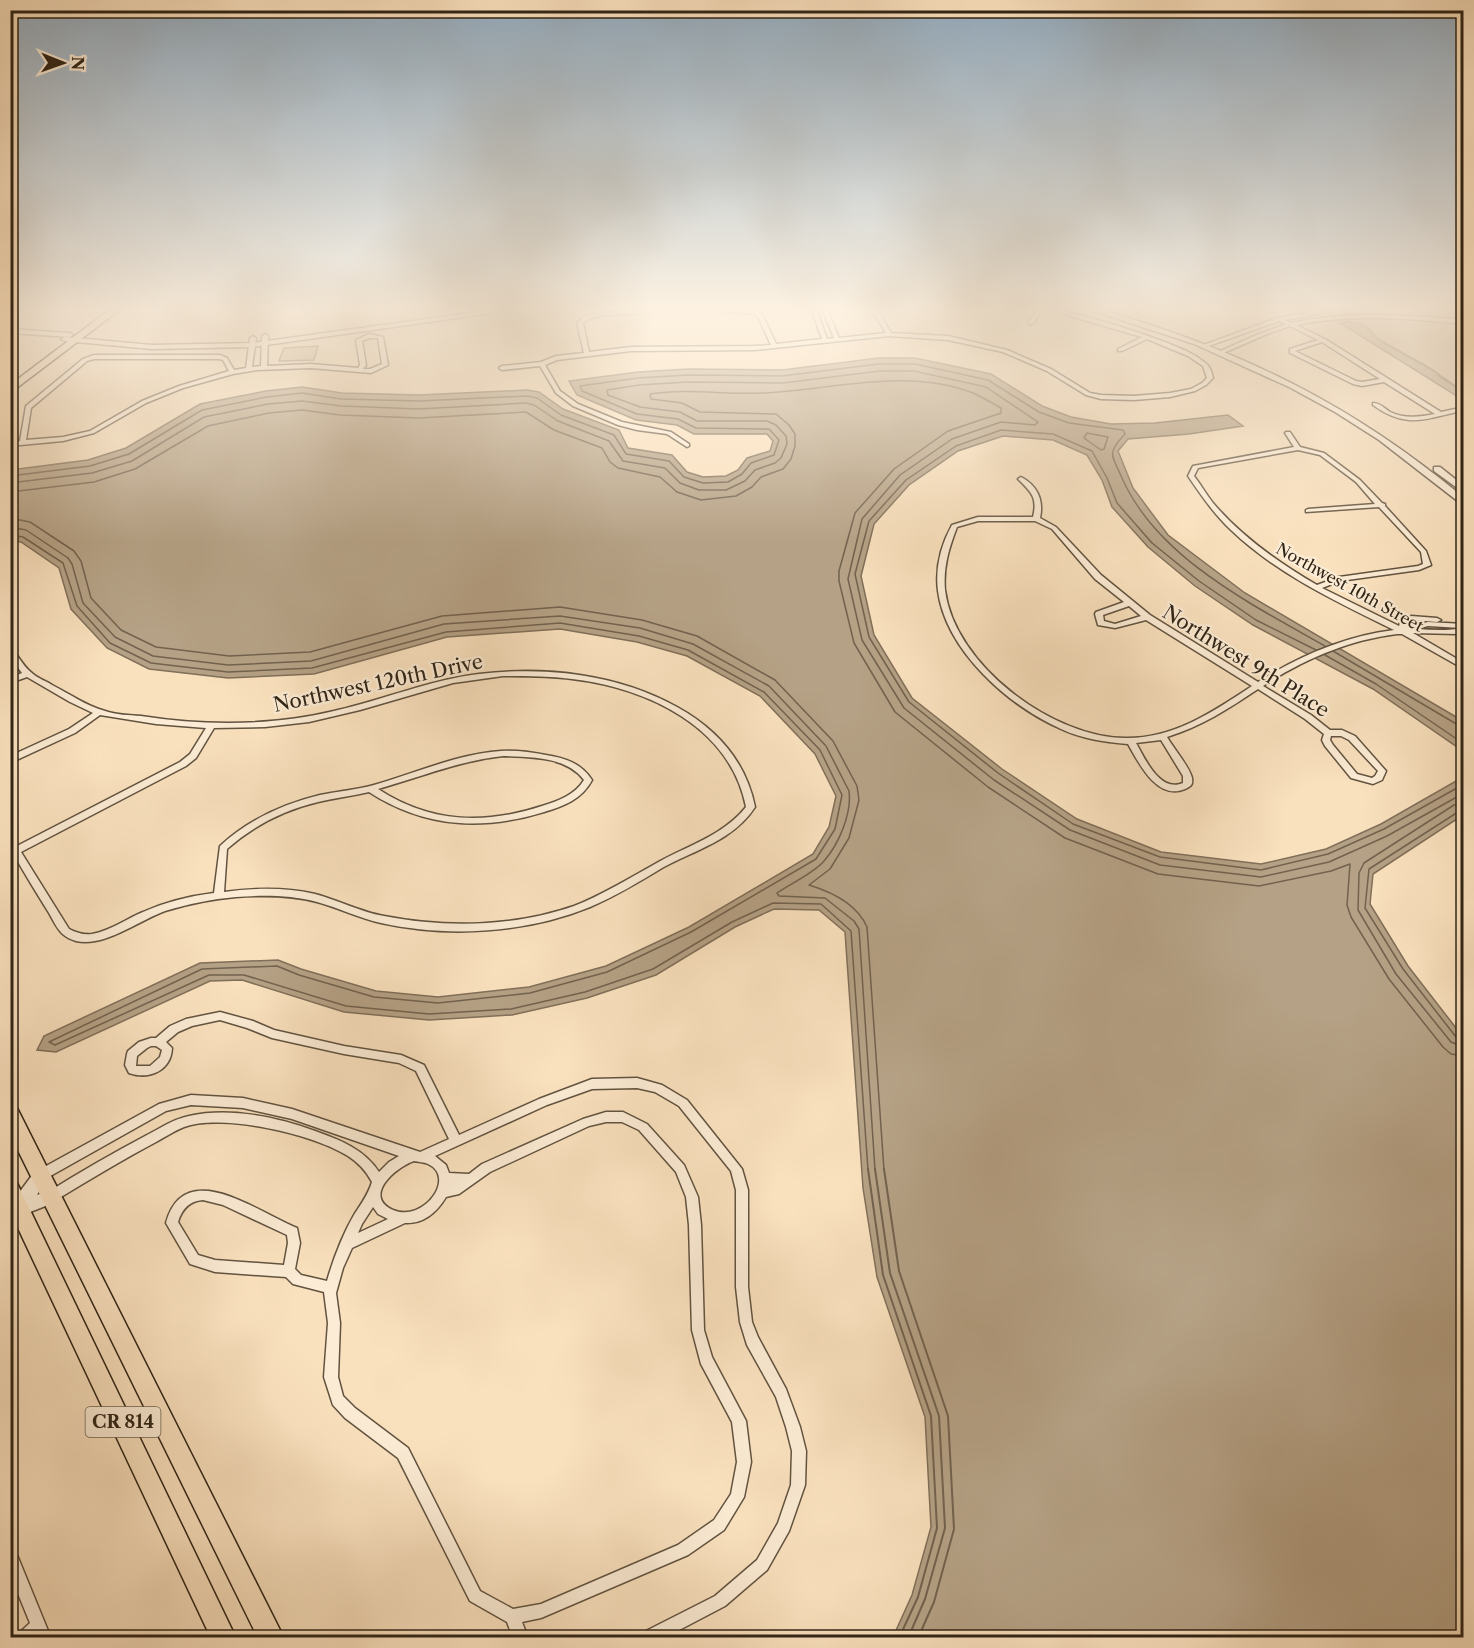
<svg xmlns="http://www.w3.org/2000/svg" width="1474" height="1648" viewBox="0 0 1474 1648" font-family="'Libre Caslon Text',serif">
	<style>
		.green { fill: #d8c1a1; stroke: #84725c; stroke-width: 1.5 }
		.water { fill: #b5a185; stroke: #806f59; stroke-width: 1.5 }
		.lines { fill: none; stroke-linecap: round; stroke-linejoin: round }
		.shore-far1 { stroke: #72624e; stroke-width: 1.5 }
		.shore { stroke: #72624e; stroke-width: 2 }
		.minor-casing { stroke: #625340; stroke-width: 3 }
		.tertiary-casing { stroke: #625340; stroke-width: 3 }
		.primary-casing { stroke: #302416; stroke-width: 3 }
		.minor { fill: #fcecd5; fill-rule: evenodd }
		.tertiary { fill: #fcecd5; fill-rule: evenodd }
		.primary { fill: #fae1be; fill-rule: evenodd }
		.labels { text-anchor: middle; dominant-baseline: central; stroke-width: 4.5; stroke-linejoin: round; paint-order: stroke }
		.far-street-label { font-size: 16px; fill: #302416; stroke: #fcecd5 }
		.shield { fill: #fcecd5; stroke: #6d604f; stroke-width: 1.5 }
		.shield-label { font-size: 18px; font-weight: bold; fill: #302416 }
		.street-label { font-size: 20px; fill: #302416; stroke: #fcecd5 }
	</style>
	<rect width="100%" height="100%" fill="#fae1be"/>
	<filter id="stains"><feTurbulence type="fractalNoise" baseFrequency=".00333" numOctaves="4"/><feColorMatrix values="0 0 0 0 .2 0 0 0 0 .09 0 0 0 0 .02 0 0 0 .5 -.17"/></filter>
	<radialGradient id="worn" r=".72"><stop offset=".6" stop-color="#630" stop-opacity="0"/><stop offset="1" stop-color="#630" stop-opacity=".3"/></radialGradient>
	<!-- green -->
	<g class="green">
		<polygon points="1347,318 1423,319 1463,323 1463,391 1425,365 1374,337 1373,333 1364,325 1349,322"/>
		<polygon points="318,346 314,360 279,361 284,348"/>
	</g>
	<!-- water -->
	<g class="water">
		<polygon points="1349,322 1364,325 1380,341 1436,372 1440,377 1463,391 1463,400 1340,323"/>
		<polygon points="879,358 915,358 991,374 1042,406 1071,417 1111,424 1155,423 1228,415 1243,426 1189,434 1128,439 1118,451 1133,488 1168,535 1245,593 1463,721 1463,751 1373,689 1253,625 1195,586 1148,547 1112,507 1102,480 1087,455 1053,440 1003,436 958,451 909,485 874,524 861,576 874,635 912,698 1002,769 1077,819 1161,852 1261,864 1326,849 1381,824 1463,777 1463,815 1373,874 1370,904 1408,966 1463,1037 1463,1637 893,1637 912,1595 931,1527 925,1417 877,1277 863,1188 845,932 819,910 774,909 735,927 656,975 587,998 512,1015 429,1020 344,1012 242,980 210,981 56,1052 37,1050 44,1036 200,963 278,960 301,969 376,991 438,997 529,987 606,966 689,927 813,854 829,827 836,796 815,754 760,696 687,656 637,642 560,629 447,637 314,674 228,678 149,669 107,648 71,609 59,568 21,542 11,541 11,470 88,460 126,448 200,404 266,391 302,387 342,393 419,395 527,390 539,392 563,409 619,430 628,448 672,455 687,472 703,477 726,476 738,470 747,458 770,451 773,441 767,434 694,434 677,425 636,420 577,395 569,381 638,372 688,369 782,370"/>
	</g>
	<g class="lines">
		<!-- shore-far1 -->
		<g class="shore-far1">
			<polygon points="1087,433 1108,437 1104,449 1101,450 1084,438"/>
			<path d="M10,476L90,466L129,454L202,410L267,397L302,393L341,399L419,401L527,396L537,398L561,415L614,435L626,454L669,461L684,477L703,483L728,482L742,474L751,463L774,455L779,440L769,429L696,428L678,419L637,414L582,391L580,386L638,378L688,375L782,376L879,364H915L988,380L1039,412L1069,423L1123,430L1125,434C1106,454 1112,455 1122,478C1157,558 1253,605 1325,646"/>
			<polyline points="10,483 92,473 132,461 204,417 268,404 302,401 341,406 419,409 526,403 534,405 558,421 609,441 623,461 665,468 680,483 699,490 726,490 745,481 755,470 775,463 781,458 787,444 786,436 776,425 767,421 697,421 680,412 640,407 608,395 607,390 639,385 688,382 783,383 880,371 914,371 986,387 1038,422 1035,425 1001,422 952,439 900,475 862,519 848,579 862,640 904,708 994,780 1070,830 1160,865 1261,877 1329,862 1387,836 1464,793"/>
			<path d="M10,492L94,482L135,469L208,426L269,413L302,410L340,415L419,418L526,412L554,430L602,448L610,462L618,468L660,477L677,492L701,500L736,496L752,487L761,477L783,469L791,459L795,446V434L789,425L776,414L700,412L682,403L651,399L650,394C688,388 726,395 764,393C833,390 906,367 973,393C982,397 992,403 1001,408V413L948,431L894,469L855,513L839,571V581L854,643L895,712L988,787L1065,838L1158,874L1259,886L1331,871L1350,864L1347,905L1351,917L1389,979L1443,1047L1451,1054L1464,1056"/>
			<path d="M10,518L30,522L74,551L81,561L91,598L121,630L156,647L229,656L310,652L442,616L560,607L642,620L697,636L775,680L833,741L857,786L859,800L849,838L830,869L809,885C832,892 857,904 867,927L884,1170"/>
			<path d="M10,527L26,530L68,558L72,564L83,603L115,637L153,656L228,665L311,661L444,624L560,616L640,628L693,644L769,686L826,746L849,791C852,813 839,844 824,861C814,873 790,884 777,893L779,896L825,898L854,921L859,929L875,1170"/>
			<polyline points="10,535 23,537 63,563 77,606 110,643 151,663 228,672 312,668 446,632 560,623 639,636 688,650 764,692 820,750 842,795 835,829 816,859 691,932 607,972 530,993 438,1003 374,997 299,975 277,966 202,969 49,1042 55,1045 209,975 244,975 346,1006 429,1014 511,1009 585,992 653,969 732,922 773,903 821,904 851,931 868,1170"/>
			<polyline points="1316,650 1256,620 1199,581 1152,543 1117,503 1107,478 1092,451 1053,434 1001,430 956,446 906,480 869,521 855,574 869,637 909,702 998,773 1073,824 1160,857 1261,870 1328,854 1384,829 1464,784"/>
			<polyline points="1333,651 1458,725 1464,725"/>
			<polyline points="1325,655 1376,684 1464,744"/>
			<polyline points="1464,803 1454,805 1364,863 1359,873 1358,910 1396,974 1451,1042 1464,1047"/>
			<polyline points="1464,811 1458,812 1369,869 1365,908 1403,969 1456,1037 1464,1040"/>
		</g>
		<!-- shore -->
		<g class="shore">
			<polyline points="868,1169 883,1275 931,1416 937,1528 918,1597 899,1638"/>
			<polyline points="875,1169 890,1273 939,1416 945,1528 925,1599 908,1638"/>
			<polyline points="884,1169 899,1271 948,1416 954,1529 934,1602 918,1638"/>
		</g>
		<!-- minor casing -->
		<g class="minor-casing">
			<g id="minor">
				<path d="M625,311H654C636,317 596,310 583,323L589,352L631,347L754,346L771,345L758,317L755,314L716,311L758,312L763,316L776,344L822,339L812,311H817L827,339L834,338L823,311H828L839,338L886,333L873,311H878L891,333L948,336L1007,350L1051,369L1090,393L1101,395L1134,396L1170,393L1191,389L1202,383L1207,378L1203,366L1188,356L1147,339L1122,351H1118V349L1142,337L1053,311H1064C1097,319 1130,329 1162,341C1177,347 1192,352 1204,362C1210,366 1212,372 1213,378L1206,385L1195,391L1170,397L1134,400L1101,399L1086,395L1047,371L1003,352L948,340L889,336L754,350L631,351L557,360L545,365L560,391L578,404L622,422L671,432L689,444V446L687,447L667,434L637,430L618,425L573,406L556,393L540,366L502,370L499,368L502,366L541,362L556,356L584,353L577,323C586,311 611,313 625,311Z"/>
				<polygon points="1036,311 1041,311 1033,324 1029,324 1028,323"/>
				<path d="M1319,311L1329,312L1285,320L1291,323C1349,310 1406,315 1464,320V324C1407,318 1352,314 1296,325L1325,339L1441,412L1455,409L1458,411L1457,412C1422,420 1405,428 1373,405V403C1380,403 1384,408 1390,412C1405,419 1419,417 1435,414L1384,382L1362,386L1353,384L1290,353V349L1318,340L1290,326L1267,334L1221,354L1216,353L1254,336L1286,324L1279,321L1206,347L1201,346L1277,318ZM1322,342L1380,379L1362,382L1356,381L1295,351Z"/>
				<polygon points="10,329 70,333 73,335 70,337 10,333"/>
				<path d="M265,334L268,336L267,366L311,364L358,368L360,365L356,340L369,334L383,337L388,365L371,373L311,368L257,370L233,374L183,388L146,403L94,433L63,441L10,446V442L20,441L26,406L83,359L94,355H220L227,358L234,370L246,368L250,338L253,336L256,338L252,367L261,366L262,336ZM370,338H378L382,364L370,369H363L366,365L362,341ZM94,359H219L223,360L229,371L179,386L142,401L90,431L63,437L26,440L31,408L87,361Z"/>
				<path d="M1286,432H1290L1300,447L1324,453L1360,480L1382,503L1385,504V506L1426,551L1431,565L1419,570L1340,581L1322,588L1399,626L1400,623L1411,616L1437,618L1441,620L1437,622L1413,620L1407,627L1428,622L1464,624V628H1461L1428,626L1417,629C1433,630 1448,631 1464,628V632L1457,634L1413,633L1464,663V669L1402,634H1397C1349,640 1304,659 1263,686L1311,715L1330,730H1342L1355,736L1386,771L1382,780L1373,784L1351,778L1325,746L1322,740L1324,734L1305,719L1258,689C1228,709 1202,726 1167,737C1174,749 1189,766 1192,778C1193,785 1191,786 1185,789C1157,801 1139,763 1128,744C1105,742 1082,739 1061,729C1009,706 946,651 938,591C935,568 941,545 952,525L978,517H1033C1038,497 1031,492 1018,479L1021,477C1037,485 1044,500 1040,518L1056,527L1101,575L1150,615L1258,682C1299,656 1346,636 1394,630C1337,602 1277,574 1231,530C1214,514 1201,495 1188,476L1193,466L1294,447L1285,433ZM1298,450L1320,455L1356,482L1375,504L1308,509L1306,510V512L1379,507L1421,552L1423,564L1418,566L1339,577L1317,585C1279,563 1242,537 1213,503C1206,494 1201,485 1194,476L1198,468ZM978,521H1035L1052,529L1095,579L1124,602L1096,612L1095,614L1098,625L1115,628L1146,620L1252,686C1214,711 1175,738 1127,738C1054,739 954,665 945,590C943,567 949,548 957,527ZM1129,606L1141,616L1115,624L1104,621L1103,615ZM1331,736H1341L1349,740L1378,771L1375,776L1372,778L1357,774L1333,745L1330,740ZM1161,740L1183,776V783C1160,793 1145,759 1136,743Z"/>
				<path d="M10,649H13C19,658 24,667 33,674C39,679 46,681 52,685C70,694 86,706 105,711C116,715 129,715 141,716C205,726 271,726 334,711C383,700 429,680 479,674C546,666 618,674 677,707C717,729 746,762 755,807C734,840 695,850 662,868C639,882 616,896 590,907C526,933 449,938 381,923C359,918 339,908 317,902C290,895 263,895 236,897C212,899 188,904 165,911C140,920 103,948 76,941C73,940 67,938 64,935C58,931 53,920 49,913C37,894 25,874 14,855L10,856V839L13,840L17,846L180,762L190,754L206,728L156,724L100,715L75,733L10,763V756L69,729L93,713L70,702L27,677L10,683V678L22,673L10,657ZM503,676C526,676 549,676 572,679C647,688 730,726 746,807C723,836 686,846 655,864C628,879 602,895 574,906C514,927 446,928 384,916C360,912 338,900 315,894C285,887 254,888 224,892L227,849C253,826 284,810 318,802C335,798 352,796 369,792C425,828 482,831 544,812C564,806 582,799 592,780C581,763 565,758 546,755C531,752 516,750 501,751C457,754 416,773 374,785C356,790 338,791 320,795C283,804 248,820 220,846L214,893C190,896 165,902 143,912C126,919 110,931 92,934C83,935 77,933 69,929L21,852L186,766L196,758L214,728L265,727L309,722L360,710L453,683ZM503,756C529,757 566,756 584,780C575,795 558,801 542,806C484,825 430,823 378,789C420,777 459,761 503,756Z"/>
				<path d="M220,1012L253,1021L274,1030L344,1046L401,1055L424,1065L459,1135L539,1099L592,1079L637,1078L662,1085L687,1100L742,1169L748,1190V1287L752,1322L758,1337L786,1389L800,1427L806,1451L805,1485L789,1531L767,1570L725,1606L664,1638H640L642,1633L715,1596L757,1560L778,1523L791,1485L792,1451L786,1427L776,1397L747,1345L740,1322L736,1287V1190L731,1171L679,1106L655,1092L637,1088L592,1089L547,1105L435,1156L446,1165L449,1173L469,1174L482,1164L583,1119L606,1112H623L647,1124L684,1165L698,1197L701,1225L704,1330L712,1357L746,1421L751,1462L744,1497L724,1530L688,1555L541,1618L522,1622L528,1638H513L507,1622L470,1601L398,1458L345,1418L333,1405L324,1377L328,1323L324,1292L293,1284L286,1277L215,1272L190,1264L166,1223C184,1155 259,1213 297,1228L300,1243L295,1269L301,1275L327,1281C333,1260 343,1234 354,1215C361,1204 368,1195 372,1182C366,1171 359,1163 348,1156C314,1134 222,1113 184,1127C174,1131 165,1137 156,1142C122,1160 89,1180 56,1200L52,1201L48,1200L46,1196L48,1192C80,1172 113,1153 147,1135C161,1128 173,1119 189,1116C229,1107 277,1117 315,1131C340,1140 364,1149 379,1172L389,1162L399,1156L292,1119L243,1108L191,1105L166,1111L45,1179L41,1180L37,1179L35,1175L37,1171L159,1104L191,1095L243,1098L292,1109L420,1152L449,1139L416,1071L399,1063L344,1054L272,1038L247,1028L220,1020L192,1026L178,1032L166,1042L172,1048C171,1071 149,1080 129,1073L125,1065L127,1054L128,1051L139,1042L151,1038H156L170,1026L186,1019ZM151,1046H156L162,1050L160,1057L150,1066H136L137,1056L147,1048ZM606,1122H622L639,1130L676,1172L686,1197L689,1225L692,1330L701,1364L732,1422L737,1462L731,1494L714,1520L678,1545L541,1604L513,1609L480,1591L408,1448L355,1408L343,1396L338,1377L340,1323L336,1293L343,1268L352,1248L405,1223C424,1224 437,1212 446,1197L459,1194L490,1172L589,1126ZM414,1161C418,1162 424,1162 428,1164C457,1177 424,1223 393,1210C362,1196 396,1167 414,1161ZM203,1200L223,1205L287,1235L288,1243L284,1265L215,1260L198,1255L178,1222C182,1209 189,1201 203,1200ZM373,1207L378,1214L388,1219L358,1233L362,1224Z"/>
				<polygon points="10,1548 15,1550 51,1638 17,1638 19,1633 30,1623 10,1574"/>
			</g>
		</g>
		<!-- tertiary casing -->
		<g class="tertiary-casing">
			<g id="tertiary">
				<polygon points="485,311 507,311 252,347 152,349 65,341 61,339 65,337 152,345 252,343"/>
				<path d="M1094,311H1106C1244,352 1353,405 1464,498V506L1379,440L1335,412L1289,387L1194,344Z"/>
				<polygon points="1434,467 1440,467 1464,486 1464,493 1434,471"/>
				<polygon points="41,1168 46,1170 49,1175 37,1195 52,1189 58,1191 60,1196 58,1201 10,1220 10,1205 36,1170"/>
			</g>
		</g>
		<!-- primary casing -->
		<g class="primary-casing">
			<g id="primary">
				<polygon points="108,311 118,311 10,393 10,385"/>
				<polygon points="10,1106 17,1108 284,1638 258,1638 10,1134"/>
				<polygon points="10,1180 17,1183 236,1638 211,1638 10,1211"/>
			</g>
		</g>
		<!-- minor -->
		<use href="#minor" class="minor"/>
		<!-- tertiary -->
		<use href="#tertiary" class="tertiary"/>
		<!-- primary -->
		<use href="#primary" class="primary"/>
	</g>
	<!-- sky -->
	<linearGradient id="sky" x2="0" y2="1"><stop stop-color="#93acc0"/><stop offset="0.57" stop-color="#fdf2e2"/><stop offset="1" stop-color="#fdf2e2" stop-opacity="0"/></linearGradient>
	<rect width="1474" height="542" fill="url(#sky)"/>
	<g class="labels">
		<!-- far-street labels -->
		<g class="far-street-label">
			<text transform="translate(1350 587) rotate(29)">Northwest 10th Street</text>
		</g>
		<!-- shield labels -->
		<rect class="shield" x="85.5" y="1407" width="75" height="30" rx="4.5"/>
		<g class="shield-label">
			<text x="123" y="1422">CR 814</text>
		</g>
		<!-- street labels -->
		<g class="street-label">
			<text transform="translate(1246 661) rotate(32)">Northwest 9th Place</text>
			<text transform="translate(378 683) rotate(-12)">Northwest 120th Drive</text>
		</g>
	</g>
	<!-- margin -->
	<rect width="1474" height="1648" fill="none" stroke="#fae1be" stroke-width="36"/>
	<rect x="12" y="12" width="1450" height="1624" fill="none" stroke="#302416" stroke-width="3"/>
	<rect x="18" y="18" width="1438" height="1612" fill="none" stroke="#302416" stroke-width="1.5"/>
	<!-- north arrow -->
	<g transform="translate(63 63) rotate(91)" stroke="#fcecd5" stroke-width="4.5" paint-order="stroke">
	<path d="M0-4.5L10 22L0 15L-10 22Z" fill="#302416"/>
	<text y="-9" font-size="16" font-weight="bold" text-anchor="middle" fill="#302416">N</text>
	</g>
	<rect width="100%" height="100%" filter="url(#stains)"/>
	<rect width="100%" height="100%" fill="url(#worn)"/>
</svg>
